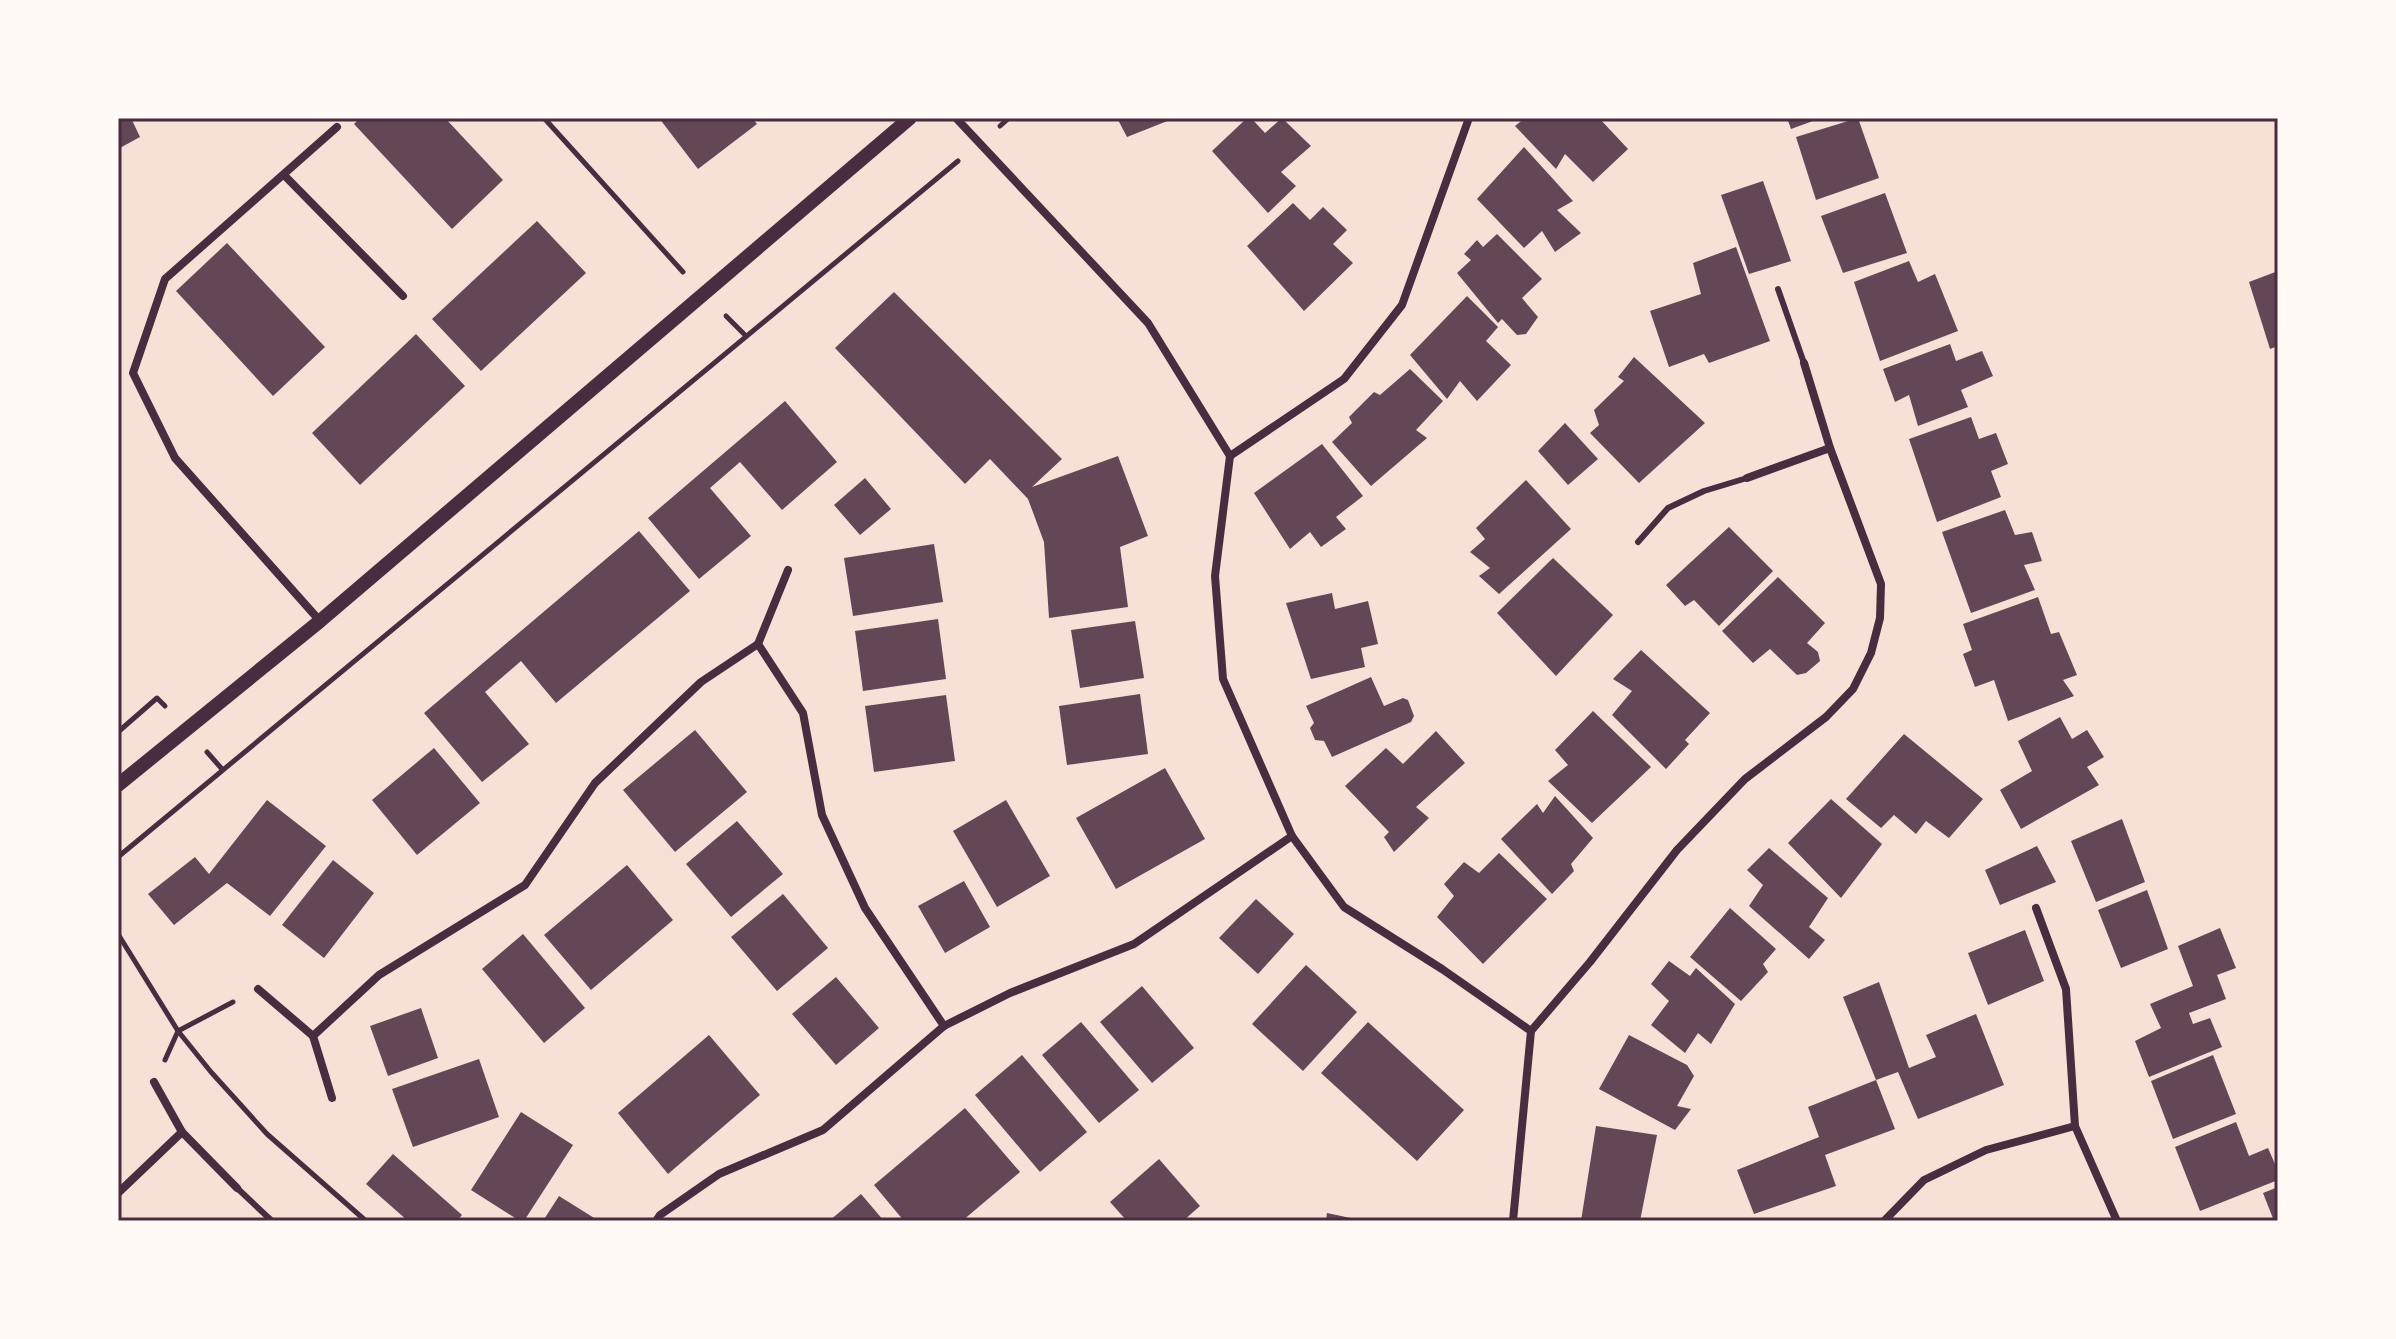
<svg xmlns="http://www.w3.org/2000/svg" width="2396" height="1339" viewBox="0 0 2396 1339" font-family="Lato,sans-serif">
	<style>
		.building { fill: #644757 }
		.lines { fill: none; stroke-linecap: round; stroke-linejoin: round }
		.path { stroke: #4a2c40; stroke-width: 5 }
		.service { stroke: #4a2c40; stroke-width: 6 }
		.minor { stroke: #4a2c40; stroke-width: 8 }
		.tertiary { stroke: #4a2c40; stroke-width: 14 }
		.neatline { fill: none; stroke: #4a2c40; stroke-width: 3 }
	</style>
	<rect width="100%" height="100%" fill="#f7e1d7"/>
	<!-- building -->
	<g class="building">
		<polygon points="118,118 131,118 140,137 118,149"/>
		<polygon points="360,118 445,118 503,180 452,229 354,124"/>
		<polygon points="659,118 752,118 757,124 698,169"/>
		<polygon points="1117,118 1175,118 1127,137"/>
		<polygon points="1247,118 1251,118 1265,133 1282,118 1311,146 1281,172 1296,186 1268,213 1212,151"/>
		<polygon points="1525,118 1599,118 1628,149 1593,182 1565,154 1556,169 1515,126"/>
		<polygon points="1787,118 1821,118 1791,129"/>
		<polygon points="1858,118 1879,178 1816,200 1796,137"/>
		<polygon points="1524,147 1573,201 1557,210 1581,233 1555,252 1542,231 1524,248 1477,199"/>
		<polygon points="1763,181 1791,261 1749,274 1721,195"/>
		<polygon points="1885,193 1907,253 1843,273 1821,216"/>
		<polygon points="1293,203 1310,220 1323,207 1347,230 1333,244 1353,263 1304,311 1247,246"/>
		<polygon points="537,221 586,273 481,371 432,319"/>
		<polygon points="1497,234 1542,279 1522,298 1538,317 1526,334 1517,335 1502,319 1498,323 1457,273 1471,260 1464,254 1477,240 1483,247"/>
		<polygon points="227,243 325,347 273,396 176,291"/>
		<polygon points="1736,247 1770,341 1709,363 1704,354 1669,367 1650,311 1701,294 1693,263"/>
		<polygon points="1909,261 1918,282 1935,274 1958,331 1880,361 1854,282"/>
		<polygon points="2278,271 2278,346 2270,349 2249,282"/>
		<polygon points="894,292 1062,459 1032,487 1118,456 1148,536 1120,547 1128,607 1049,618 1044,542 1028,499 990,459 965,484 835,348"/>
		<polygon points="1467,296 1498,327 1486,341 1511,365 1477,401 1460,381 1447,399 1410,355"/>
		<polygon points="416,334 465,386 360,485 312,433"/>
		<polygon points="1950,344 1956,361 1982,351 1993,376 1961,390 1968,407 1918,426 1909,395 1895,402 1883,369"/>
		<polygon points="1634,357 1705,423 1639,483 1590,433 1599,425 1594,410 1624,381 1618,377"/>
		<polygon points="1410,369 1443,401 1416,430 1427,438 1371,486 1332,442 1352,423 1349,417 1374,392 1380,395"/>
		<polygon points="785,401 837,462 782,510 740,462 710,488 751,536 699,579 648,518"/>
		<polygon points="1971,417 1979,439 1996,433 2008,464 1991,471 2001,497 1937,522 1909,439"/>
		<polygon points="1565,423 1598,459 1568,485 1538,451"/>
		<polygon points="1322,444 1363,496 1336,517 1346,529 1321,547 1310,532 1290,549 1254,493"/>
		<polygon points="865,478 891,509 860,535 834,505"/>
		<polygon points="1526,480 1571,529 1499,594 1479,576 1490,568 1470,552 1485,539 1476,528"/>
		<polygon points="2005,510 2015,535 2032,532 2042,561 2024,565 2035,590 1971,613 1942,532"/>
		<polygon points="1729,527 1773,571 1719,626 1694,600 1685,606 1666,585"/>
		<polygon points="639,531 690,591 556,703 521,661 485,692 529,744 482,782 424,713"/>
		<polygon points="934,544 943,602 853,616 844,558"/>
		<polygon points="1553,558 1613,615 1556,676 1497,613"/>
		<polygon points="1778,577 1825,623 1807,643 1818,652 1820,661 1806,673 1797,675 1770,649 1753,663 1722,631"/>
		<polygon points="1332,593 1335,609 1368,601 1378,644 1361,648 1365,667 1311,679 1286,603"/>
		<polygon points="2038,597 2051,634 2059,632 2077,675 2063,680 2074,696 2008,721 1994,680 1975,687 1963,654 1972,650 1963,624"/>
		<polygon points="938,619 946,679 863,691 855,631"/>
		<polygon points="1135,621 1144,678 1080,688 1071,630"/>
		<polygon points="1641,650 1710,713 1685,740 1689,744 1666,769 1612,715 1632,691 1613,679"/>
		<polygon points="1371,677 1384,706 1403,698 1408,700 1414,716 1411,722 1332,757 1324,741 1315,740 1310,728 1314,723 1306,706"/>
		<polygon points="1140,694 1148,754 1067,765 1059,706"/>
		<polygon points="946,695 955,761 874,772 865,706"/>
		<polygon points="1593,711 1651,767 1592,823 1548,781 1568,765 1555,750"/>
		<polygon points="2060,717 2072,739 2087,730 2104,757 2087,767 2099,785 2021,829 2000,790 2032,771 2018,741"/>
		<polygon points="695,730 747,792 675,852 623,790"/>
		<polygon points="1436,731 1465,763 1416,807 1429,818 1394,852 1384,837 1389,832 1345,786 1386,748 1403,764"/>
		<polygon points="1904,734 1983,799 1949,838 1926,821 1916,834 1894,815 1881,828 1846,799"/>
		<polygon points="434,748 480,803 417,855 372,800"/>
		<polygon points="1165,768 1205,839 1116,889 1076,818"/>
		<polygon points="1555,796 1593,838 1571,864 1574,871 1552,894 1501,839 1537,804 1543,813"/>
		<polygon points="1831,799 1882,844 1841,898 1788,843"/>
		<polygon points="267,800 326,846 270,916 227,883 174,925 148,894 195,857 209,874"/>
		<polygon points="1006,800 1050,876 997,907 953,831"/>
		<polygon points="2122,819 2145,882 2096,902 2071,841"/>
		<polygon points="737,821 783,874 731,917 686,864"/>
		<polygon points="2037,846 2056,882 2000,905 1985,870"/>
		<polygon points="1769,848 1828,898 1809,927 1825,940 1809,959 1749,906 1763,885 1747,870"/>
		<polygon points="1499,853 1547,899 1483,964 1437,917 1454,896 1444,884 1464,862 1479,873"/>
		<polygon points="333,860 374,893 324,958 282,925"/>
		<polygon points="627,865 673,920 591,990 544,935"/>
		<polygon points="964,881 990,927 945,953 918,906"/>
		<polygon points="2147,890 2168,949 2121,968 2098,910"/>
		<polygon points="783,894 828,948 777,991 731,937"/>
		<polygon points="1256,899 1294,934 1258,974 1219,938"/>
		<polygon points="1730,908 1776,949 1763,964 1768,972 1741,1001 1690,957"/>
		<polygon points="2220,928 2236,968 2217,975 2226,999 2189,1013 2193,1024 2210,1018 2222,1047 2149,1077 2135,1041 2161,1028 2150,1004 2193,986 2178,946"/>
		<polygon points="2025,930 2044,981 1988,1005 1968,953"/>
		<polygon points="523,934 585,1008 544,1043 482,969"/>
		<polygon points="1669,961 1690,976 1696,968 1735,1004 1711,1044 1698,1033 1685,1053 1651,1025 1669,1001 1651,984"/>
		<polygon points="1306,965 1357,1012 1303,1071 1252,1024"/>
		<polygon points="836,977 879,1028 836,1065 792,1014"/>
		<polygon points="1879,982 1909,1068 1936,1057 1926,1035 1976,1014 2004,1085 1918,1119 1898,1072 1876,1080 1843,997"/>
		<polygon points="1142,986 1194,1048 1152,1083 1100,1022"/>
		<polygon points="421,1008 438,1058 388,1076 370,1026"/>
		<polygon points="1081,1022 1139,1090 1099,1123 1042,1055"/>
		<polygon points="1368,1022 1464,1110 1417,1161 1321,1073"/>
		<polygon points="709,1035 760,1095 668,1174 618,1113"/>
		<polygon points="1629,1035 1687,1065 1694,1076 1677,1106 1691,1109 1675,1130 1599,1089"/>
		<polygon points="1022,1055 1087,1132 1040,1172 975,1095"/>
		<polygon points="2213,1055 2236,1114 2173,1139 2151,1081"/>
		<polygon points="479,1059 499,1117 413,1147 392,1089"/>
		<polygon points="1876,1080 1895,1129 1825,1155 1836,1186 1754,1214 1737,1170 1819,1137 1808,1107"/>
		<polygon points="965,1108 1020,1172 962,1221 904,1221 874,1185"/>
		<polygon points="521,1112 573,1145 524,1221 520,1221 471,1190"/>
		<polygon points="2236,1122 2249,1156 2268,1148 2278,1171 2278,1180 2200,1211 2175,1147"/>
		<polygon points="1596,1126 1657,1135 1640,1221 1581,1221"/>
		<polygon points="393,1154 462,1215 457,1221 408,1221 366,1184"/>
		<polygon points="1159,1159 1200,1206 1183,1221 1127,1221 1110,1202"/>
		<polygon points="2278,1187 2278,1221 2274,1221 2263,1193"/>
		<polygon points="861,1194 884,1221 829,1221"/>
		<polygon points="559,1196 599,1221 543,1221"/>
		<polygon points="1327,1213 1360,1220 1360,1221 1326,1221"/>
	</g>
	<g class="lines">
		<!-- path -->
		<g class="path">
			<polyline points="544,118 683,272"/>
			<polyline points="1000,126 1009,118"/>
			<polyline points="726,316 746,336"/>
			<polyline points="118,732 157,698 165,706"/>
			<polyline points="207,752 222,769"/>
			<polyline points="118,857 958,161"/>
			<polyline points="118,934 178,1031 211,1072 267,1134 366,1221"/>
			<polyline points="165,1060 178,1031 233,1002"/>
		</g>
		<!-- service -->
		<g class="service">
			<polyline points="1778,289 1804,363"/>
			<polyline points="1638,542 1668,508 1704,491 1747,478"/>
			<polyline points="237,1188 272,1221"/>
		</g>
		<!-- minor -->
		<g class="minor">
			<polyline points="956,118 1148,323 1230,456 1215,576 1223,679 1292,836 1344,907 1442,969 1531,1031 1513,1221"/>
			<polyline points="284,175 403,296"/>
			<polyline points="1804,363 1830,448"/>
			<polyline points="1230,456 1344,379 1402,305 1469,118"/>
			<polyline points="320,621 175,458 133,373 165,279 337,127"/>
			<polyline points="758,644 788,570"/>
			<polyline points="258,989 313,1036"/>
			<polyline points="1531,1031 1590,962 1677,850 1745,779 1826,717 1853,689 1871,653 1880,618 1881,584 1830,448 1747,478"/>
			<polyline points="154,1082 182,1132 237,1188"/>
			<polyline points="332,1098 313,1036 379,975 525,885 595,783 701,682 758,644 803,713 822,815 865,908 944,1026"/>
			<polyline points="2075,1126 2117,1221"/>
			<polyline points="118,1193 182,1132"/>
			<polyline points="656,1221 660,1215 719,1174 823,1130 944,1026 1010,993 1134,944 1292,836"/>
			<polyline points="1884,1221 1924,1180 1986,1150 2075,1126 2066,989 2036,908"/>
		</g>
		<!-- tertiary -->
		<polyline class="tertiary" points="118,785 320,621 910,118"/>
	</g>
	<!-- border -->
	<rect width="2396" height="1339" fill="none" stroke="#fffaf5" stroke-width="240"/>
	<rect x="120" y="120" width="2156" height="1099" class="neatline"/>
</svg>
